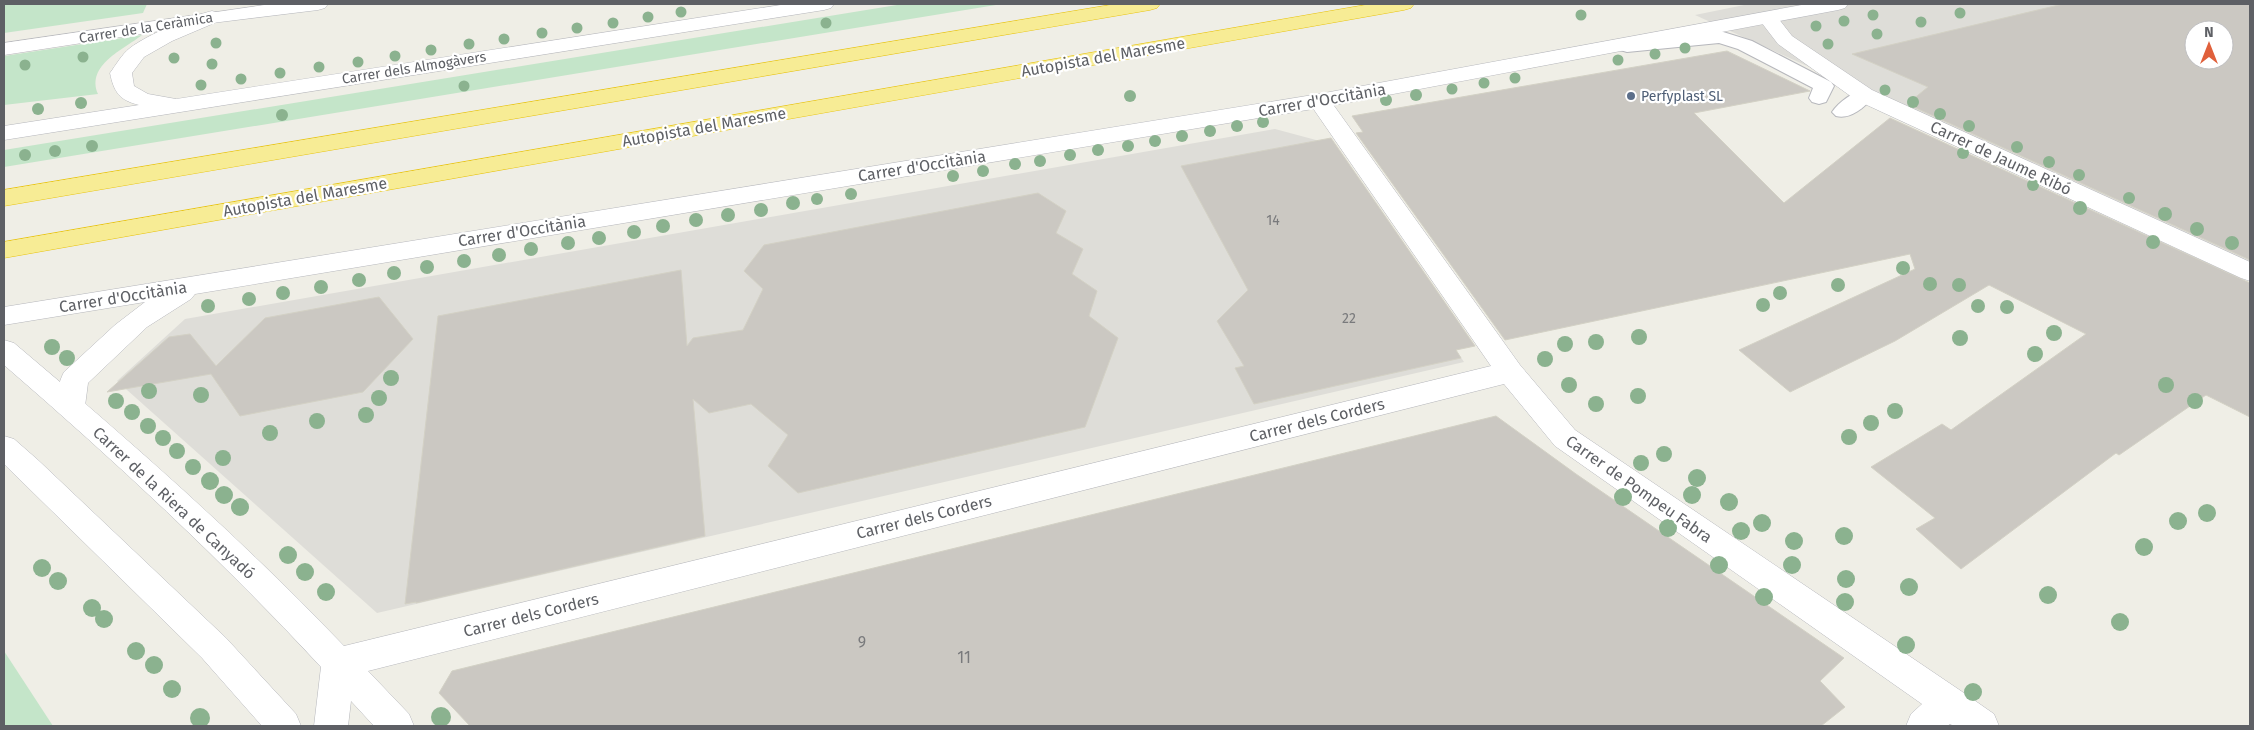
<svg xmlns="http://www.w3.org/2000/svg" width="2254" height="730" viewBox="0 0 2254 730" font-family="'Fira Sans',sans-serif">
	<style>
		.industrial { fill: #deddd8; fill-rule: evenodd }
		.green { fill: #c4e5c9 }
		.building { fill: #cbc8c2; stroke: #d3d1c5; fill-rule: evenodd }
		.lines { fill: none; stroke-linecap: round; stroke-linejoin: round }
		.service-casing { stroke: #b6b7bc; stroke-width: 2 }
		.minor-casing { stroke: #b6b7bc; stroke-width: 1 }
		.tertiary-casing { stroke: #b6b7bc; stroke-width: 1 }
		.motorway-casing { stroke: #e8c30d; stroke-width: 1 }
		.service { fill: #fff; fill-rule: evenodd }
		.minor { fill: #fff; fill-rule: evenodd }
		.tertiary { fill: #fff; fill-rule: evenodd }
		.motorway { fill: #f7ec95; fill-rule: evenodd }
		.tree { fill: #8bb28f }
		.service-dot { fill: #5c6f8a; stroke: #fff; stroke-width: 2 }
		.labels { text-anchor: middle; dominant-baseline: central; stroke-width: 4.5; stroke-linejoin: round; paint-order: stroke }
		.far-street-label { font-size: 14px; fill: #5e6065; stroke: #fff }
		.far-service-label { font-size: 14px; fill: #4e5e75; stroke: #fff; text-anchor: start }
		.number-label { font-size: 14px; fill: #797a7c }
		.street-label { font-size: 16px; fill: #5e6065; stroke: #fff }
		.near-number-label { font-size: 16px; fill: #797a7c }
	</style>
	<rect width="100%" height="100%" fill="#efeee6"/>
	<!-- industrial -->
	<g class="industrial">
		<path d="M1749,4H2250V268L1695,15ZM2194,30H2224V60H2194Z"/>
		<polygon points="1275,129 1316,140 1464,362 377,613 117,381 185,319"/>
	</g>
	<!-- green -->
	<g class="green">
		<polygon points="4,4 147,4 143,13 4,33"/>
		<polygon points="903,4 1002,4 4,167 4,150"/>
		<path d="M142,35C123,50 86,65 98,94L4,105V56Z"/>
		<polygon points="4,651 53,726 4,726"/>
	</g>
	<!-- building -->
	<g class="building">
		<path d="M2063,4H2250V260L1907,104L1928,87L1852,54ZM2194,30H2224V60H2194Z"/>
		<polygon points="1727,51 1810,91 1694,113 1784,203 1890,118 2250,283 2250,417 2206,395 2119,455 2116,453 1961,569 1916,529 1935,518 1871,467 1942,424 1951,430 2086,334 1989,285 1895,341 1790,392 1739,350 1915,269 1910,254 1505,340 1356,133 1363,132 1352,116"/>
		<polygon points="1331,138 1475,346 1456,350 1461,358 1254,404 1235,368 1244,366 1217,321 1248,290 1181,166"/>
		<polygon points="1038,193 1066,211 1056,233 1083,249 1072,274 1097,291 1089,316 1118,338 1085,427 798,493 768,466 788,435 751,404 709,413 693,399 705,536 416,603 416,602 405,604 438,316 681,270 687,346 693,338 743,330 763,289 744,271 764,245"/>
		<polygon points="379,297 413,339 363,392 240,416 211,374 107,392 169,337 190,334 216,366 265,318"/>
		<polygon points="1496,416 1576,474 1844,658 1820,681 1845,707 1821,726 470,726 439,693 452,671"/>
	</g>
	<g class="lines">
		<!-- service casing -->
		<g class="service-casing">
			<g id="service">
				<polygon points="1720,31 1752,41 1831,82 1834,86 1826,102 1819,104 1812,102 1809,98 1813,88 1738,49 1719,43 1627,52 1620,50 1617,46 1620,42 1627,40"/>
				<path d="M1864,89L1871,91L1874,95C1866,107 1850,120 1836,116L1832,112C1839,102 1853,92 1864,89Z"/>
			</g>
		</g>
		<!-- minor casing -->
		<g class="minor-casing">
			<g id="minor">
				<polygon points="271,4 328,4 325,8 318,10 212,23 4,55 4,43"/>
				<polygon points="1768,12 1775,14 1792,36 1872,90 2250,262 2250,281 2241,278 1856,100 1778,44 1758,18 1761,14"/>
				<path d="M1319,94L1327,96L1520,365L1575,430L1961,691L1994,714L1999,726H1954L1950,724L1947,726H1906L1911,714L1922,704L1555,446L1504,384L368,671L409,714L414,726H374L351,701L348,726H314L321,667C222,560 114,460 4,365V340L14,343C128,439 241,538 344,646L1491,366L1308,101L1311,96Z"/>
				<polygon points="4,436 14,439 38,460 226,638 296,714 301,726 262,726 202,658 4,464"/>
			</g>
		</g>
		<!-- tertiary casing -->
		<g class="tertiary-casing">
			<g id="tertiary">
				<path d="M787,4H834L831,8L824,10L4,140V126L139,105C119,100 114,92 110,73C116,65 122,54 130,48C147,35 191,16 212,11L219,13L222,17L219,21L172,41L144,57L132,73L134,86L148,94L176,99Z"/>
				<path d="M1807,4H1848L1845,8L1838,10L1319,108L195,294L191,299L147,327L88,383L85,406L81,414L71,417L61,414C54,402 58,383 64,372L115,325L145,302L4,325V307L1319,94Z"/>
			</g>
		</g>
		<!-- motorway casing -->
		<g class="motorway-casing">
			<g id="motorway">
				<polygon points="1116,4 1160,4 1157,8 1150,10 4,206 4,190"/>
				<polygon points="1371,4 1414,4 1411,8 1404,10 4,258 4,242"/>
			</g>
		</g>
		<!-- service -->
		<use href="#service" class="service"/>
		<!-- minor -->
		<use href="#minor" class="minor"/>
		<!-- tertiary -->
		<use href="#tertiary" class="tertiary"/>
		<!-- motorway -->
		<use href="#motorway" class="motorway"/>
	</g>
	<!-- trees -->
	<g class="tree">
		<circle cx="681" cy="12" r="5.5"/>
		<circle cx="1960" cy="13" r="5.5"/>
		<circle cx="1581" cy="15" r="5.5"/>
		<circle cx="1873" cy="15" r="5.5"/>
		<circle cx="648" cy="17" r="5.5"/>
		<circle cx="1844" cy="21" r="5.5"/>
		<circle cx="1921" cy="22" r="5.5"/>
		<circle cx="613" cy="23" r="5.5"/>
		<circle cx="826" cy="23" r="5.5"/>
		<circle cx="1816" cy="26" r="5.5"/>
		<circle cx="577" cy="28" r="5.5"/>
		<circle cx="542" cy="33" r="5.5"/>
		<circle cx="1877" cy="34" r="5.5"/>
		<circle cx="504" cy="39" r="5.5"/>
		<circle cx="216" cy="43" r="5.5"/>
		<circle cx="469" cy="44" r="5.5"/>
		<circle cx="1828" cy="44" r="5.5"/>
		<circle cx="1685" cy="48" r="5.5"/>
		<circle cx="431" cy="50" r="5.5"/>
		<circle cx="1655" cy="54" r="5.5"/>
		<circle cx="395" cy="56" r="5.5"/>
		<circle cx="83" cy="57" r="5.5"/>
		<circle cx="174" cy="58" r="5.5"/>
		<circle cx="1618" cy="60" r="5.5"/>
		<circle cx="358" cy="62" r="5.5"/>
		<circle cx="212" cy="64" r="5.5"/>
		<circle cx="25" cy="65" r="5.5"/>
		<circle cx="319" cy="67" r="5.5"/>
		<circle cx="280" cy="73" r="5.5"/>
		<circle cx="1515" cy="78" r="5.5"/>
		<circle cx="241" cy="79" r="5.5"/>
		<circle cx="1484" cy="83" r="5.5"/>
		<circle cx="201" cy="85" r="5.5"/>
		<circle cx="464" cy="86" r="5.5"/>
		<circle cx="1452" cy="89" r="5.5"/>
		<circle cx="1885" cy="90" r="5.5"/>
		<circle cx="1416" cy="95" r="6"/>
		<circle cx="1130" cy="96" r="6"/>
		<circle cx="1386" cy="100" r="6"/>
		<circle cx="1913" cy="102" r="6"/>
		<circle cx="81" cy="103" r="6"/>
		<circle cx="38" cy="109" r="6"/>
		<circle cx="1940" cy="114" r="6"/>
		<circle cx="282" cy="115" r="6"/>
		<circle cx="1263" cy="122" r="6"/>
		<circle cx="1237" cy="126" r="6"/>
		<circle cx="1969" cy="126" r="6"/>
		<circle cx="1210" cy="131" r="6"/>
		<circle cx="1182" cy="136" r="6"/>
		<circle cx="1155" cy="141" r="6"/>
		<circle cx="92" cy="146" r="6"/>
		<circle cx="1128" cy="146" r="6"/>
		<circle cx="2017" cy="147" r="6"/>
		<circle cx="1098" cy="150" r="6"/>
		<circle cx="55" cy="151" r="6"/>
		<circle cx="1963" cy="153" r="6"/>
		<circle cx="25" cy="155" r="6"/>
		<circle cx="1070" cy="155" r="6"/>
		<circle cx="1040" cy="161" r="6"/>
		<circle cx="2049" cy="162" r="6"/>
		<circle cx="1015" cy="164" r="6"/>
		<circle cx="983" cy="171" r="6"/>
		<circle cx="2079" cy="175" r="6"/>
		<circle cx="953" cy="176" r="6"/>
		<circle cx="2033" cy="185" r="6"/>
		<circle cx="851" cy="194" r="6"/>
		<circle cx="2129" cy="198" r="6"/>
		<circle cx="817" cy="199" r="6"/>
		<circle cx="793" cy="203" r="7"/>
		<circle cx="2080" cy="208" r="7"/>
		<circle cx="761" cy="210" r="7"/>
		<circle cx="2165" cy="214" r="7"/>
		<circle cx="728" cy="215" r="7"/>
		<circle cx="696" cy="220" r="7"/>
		<circle cx="663" cy="226" r="7"/>
		<circle cx="2197" cy="229" r="7"/>
		<circle cx="634" cy="232" r="7"/>
		<circle cx="599" cy="238" r="7"/>
		<circle cx="2153" cy="242" r="7"/>
		<circle cx="568" cy="243" r="7"/>
		<circle cx="2232" cy="243" r="7"/>
		<circle cx="531" cy="249" r="7"/>
		<circle cx="499" cy="255" r="7"/>
		<circle cx="464" cy="261" r="7"/>
		<circle cx="427" cy="267" r="7"/>
		<circle cx="1903" cy="268" r="7"/>
		<circle cx="394" cy="273" r="7"/>
		<circle cx="359" cy="280" r="7"/>
		<circle cx="1930" cy="284" r="7"/>
		<circle cx="1838" cy="285" r="7"/>
		<circle cx="1959" cy="285" r="7"/>
		<circle cx="321" cy="287" r="7"/>
		<circle cx="283" cy="293" r="7"/>
		<circle cx="1780" cy="293" r="7"/>
		<circle cx="249" cy="299" r="7"/>
		<circle cx="1763" cy="305" r="7"/>
		<circle cx="208" cy="306" r="7"/>
		<circle cx="1978" cy="306" r="7"/>
		<circle cx="2007" cy="307" r="7"/>
		<circle cx="2054" cy="333" r="8"/>
		<circle cx="1639" cy="337" r="8"/>
		<circle cx="1960" cy="338" r="8"/>
		<circle cx="1596" cy="342" r="8"/>
		<circle cx="1565" cy="344" r="8"/>
		<circle cx="52" cy="347" r="8"/>
		<circle cx="2035" cy="354" r="8"/>
		<circle cx="67" cy="358" r="8"/>
		<circle cx="1545" cy="359" r="8"/>
		<circle cx="391" cy="378" r="8"/>
		<circle cx="1569" cy="385" r="8"/>
		<circle cx="2166" cy="385" r="8"/>
		<circle cx="149" cy="391" r="8"/>
		<circle cx="201" cy="395" r="8"/>
		<circle cx="1638" cy="396" r="8"/>
		<circle cx="379" cy="398" r="8"/>
		<circle cx="116" cy="401" r="8"/>
		<circle cx="2195" cy="401" r="8"/>
		<circle cx="1596" cy="404" r="8"/>
		<circle cx="1895" cy="411" r="8"/>
		<circle cx="132" cy="412" r="8"/>
		<circle cx="366" cy="415" r="8"/>
		<circle cx="317" cy="421" r="8"/>
		<circle cx="1871" cy="423" r="8"/>
		<circle cx="148" cy="426" r="8"/>
		<circle cx="270" cy="433" r="8"/>
		<circle cx="1849" cy="437" r="8"/>
		<circle cx="163" cy="438" r="8"/>
		<circle cx="177" cy="451" r="8"/>
		<circle cx="1664" cy="454" r="8"/>
		<circle cx="223" cy="458" r="8"/>
		<circle cx="1641" cy="463" r="8"/>
		<circle cx="193" cy="467" r="8"/>
		<circle cx="1697" cy="478" r="9"/>
		<circle cx="210" cy="481" r="9"/>
		<circle cx="224" cy="495" r="9"/>
		<circle cx="1692" cy="495" r="9"/>
		<circle cx="1623" cy="497" r="9"/>
		<circle cx="1729" cy="502" r="9"/>
		<circle cx="240" cy="507" r="9"/>
		<circle cx="2207" cy="513" r="9"/>
		<circle cx="2178" cy="521" r="9"/>
		<circle cx="1762" cy="523" r="9"/>
		<circle cx="1668" cy="528" r="9"/>
		<circle cx="1741" cy="531" r="9"/>
		<circle cx="1844" cy="536" r="9"/>
		<circle cx="1794" cy="541" r="9"/>
		<circle cx="2144" cy="547" r="9"/>
		<circle cx="288" cy="555" r="9"/>
		<circle cx="1719" cy="565" r="9"/>
		<circle cx="1792" cy="565" r="9"/>
		<circle cx="42" cy="568" r="9"/>
		<circle cx="305" cy="572" r="9"/>
		<circle cx="1846" cy="579" r="9"/>
		<circle cx="58" cy="581" r="9"/>
		<circle cx="1909" cy="587" r="9"/>
		<circle cx="326" cy="592" r="9"/>
		<circle cx="2048" cy="595" r="9"/>
		<circle cx="1764" cy="597" r="9"/>
		<circle cx="1845" cy="602" r="9"/>
		<circle cx="92" cy="608" r="9"/>
		<circle cx="104" cy="619" r="9"/>
		<circle cx="2120" cy="622" r="9"/>
		<circle cx="1906" cy="645" r="9"/>
		<circle cx="136" cy="651" r="9"/>
		<circle cx="154" cy="665" r="9"/>
		<circle cx="172" cy="689" r="9"/>
		<circle cx="1973" cy="692" r="9"/>
		<circle cx="441" cy="717" r="10"/>
		<circle cx="200" cy="718" r="10"/>
	</g>
	<!-- markers -->
	<circle class="service-dot" cx="1631" cy="96" r="5"/>
	<g class="labels">
		<!-- far-street labels -->
		<g class="far-street-label">
			<text transform="translate(146 28) rotate(-9)">Carrer de la Ceràmica</text>
			<text transform="translate(414 68) rotate(-9)">Carrer dels Almogàvers</text>
		</g>
		<!-- far-service labels -->
		<g class="far-service-label">
			<text x="1641" y="96">Perfyplast SL</text>
		</g>
		<!-- number labels -->
		<g class="number-label">
			<text x="1273" y="220">14</text>
			<text x="1349" y="318">22</text>
		</g>
		<!-- street labels -->
		<g class="street-label">
			<text transform="translate(1103 57) rotate(-10)">Autopista del Maresme</text>
			<text transform="translate(1322 100) rotate(-10)">Carrer d'Occitània</text>
			<text transform="translate(704 127) rotate(-10)">Autopista del Maresme</text>
			<text transform="translate(2001 158) rotate(25)">Carrer de Jaume Ribó</text>
			<text transform="translate(922 166) rotate(-9)">Carrer d'Occitània</text>
			<text transform="translate(305 197) rotate(-10)">Autopista del Maresme</text>
			<text transform="translate(522 231) rotate(-9)">Carrer d'Occitània</text>
			<text transform="translate(123 297) rotate(-9)">Carrer d'Occitània</text>
			<text transform="translate(1317 420) rotate(-14)">Carrer dels Corders</text>
			<text transform="translate(1639 489) rotate(35)">Carrer de Pompeu Fabra</text>
			<text transform="translate(174 503) rotate(43)">Carrer de la Riera de Canyadó</text>
			<text transform="translate(924 517) rotate(-14)">Carrer dels Corders</text>
			<text transform="translate(531 615) rotate(-14)">Carrer dels Corders</text>
		</g>
		<!-- near-number labels -->
		<g class="near-number-label">
			<text x="862" y="642">9</text>
			<text x="964" y="657">11</text>
		</g>
	</g>
	<!-- border -->
	<rect width="2254" height="730" fill="none" stroke="#5e6065" stroke-width="10"/>
	<!-- north arrow -->
	<g transform="translate(2209 45)"><circle r="24" fill="#ffffff" stroke="#bfbfc1"/>
	<path d="M0-4L9 19L0 12L-9 19Z" fill="#e0603b"/>
	<text y="-8" font-size="14" font-weight="bold" text-anchor="middle" fill="#5e6065">N</text>
	</g>
</svg>
